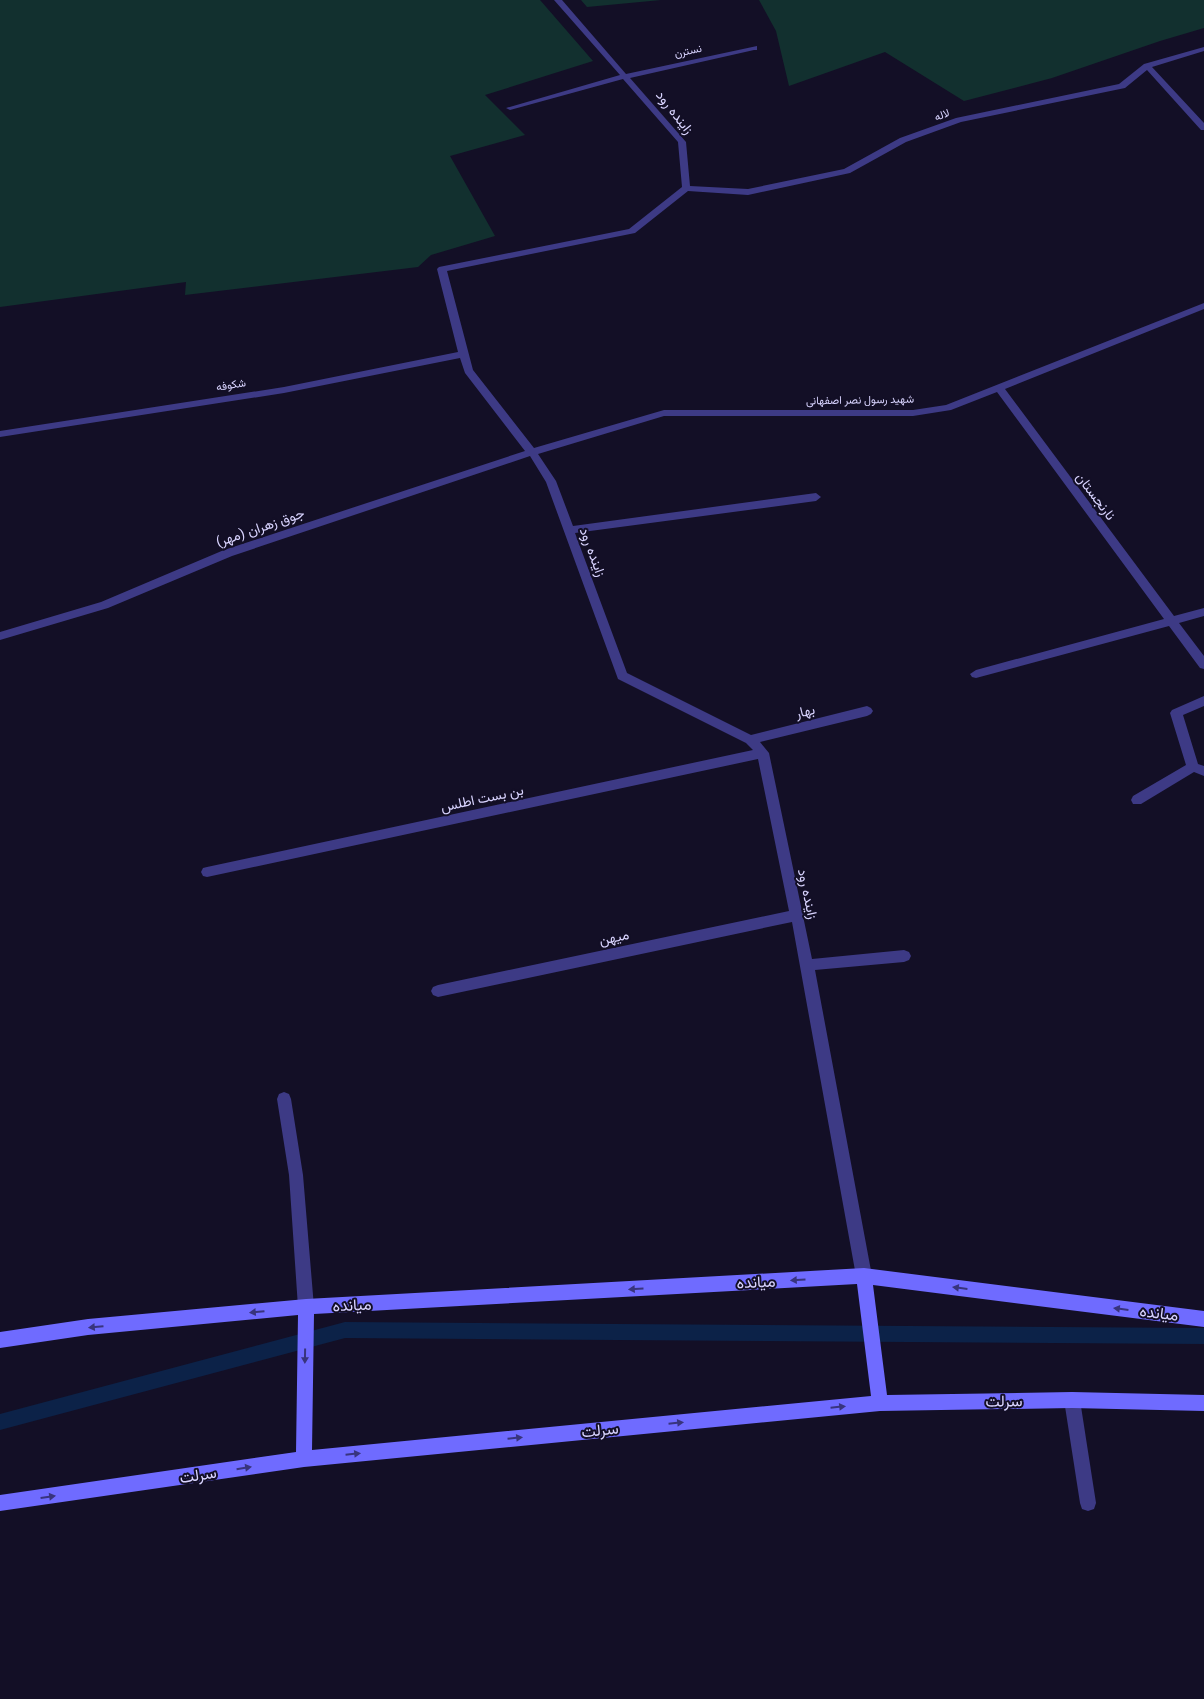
<svg xmlns="http://www.w3.org/2000/svg" width="1204" height="1699" viewBox="0 0 1204 1699" font-family="Roboto,Vazirmatn,sans-serif">
	<style>
		.green { fill: #12302f }
		.lines { fill: none; stroke-linecap: round; stroke-linejoin: round }
		.stream { fill: #0c2248; fill-rule: evenodd }
		.street { fill: #3d3a85; fill-rule: evenodd }
		.secondary { fill: #6f6bff; fill-rule: evenodd }
		.oneway { fill: #38347d }
		.labels { text-anchor: middle; dominant-baseline: central; stroke-width: 4; stroke-linejoin: round; paint-order: stroke }
		.far-street-label { font-size: 11px; fill: #d9d4ff; stroke: #130f26 }
		.street-label { font-size: 14px; fill: #d9d4ff; stroke: #130f26 }
		.near-street-label { font-size: 16px; fill: #d9d4ff; stroke: #130f26 }
	</style>
	<rect width="100%" height="100%" fill="#130f26"/>
	<!-- green -->
	<g class="green">
		<polygon points="0,0 540,0 593,61 485,95 525,135 450,156 495,236 431,255 418,267 185,295 186,282 0,307"/>
		<polygon points="581,0 661,0 587,7"/>
		<polygon points="759,0 1204,0 1204,28 1160,41 1052,78 964,101 885,52 789,86 776,31"/>
	</g>
	<g class="lines">
		<!-- stream -->
		<polygon class="stream" points="345,1322 1204,1328 1204,1344 345,1338 0,1430 0,1414"/>
		<!-- street -->
		<g class="street">
			<polygon points="554,0 562,0 626,74 757,46 757,50 754,50 630,78 686,142 690,186 748,189 844,169 900,138 956,118 1119,84 1144,64 1204,47 1204,51 1152,67 1204,123 1204,130 1201,130 1147,70 1125,88 961,122 906,142 850,173 748,195 688,191 635,233 447,271 473,370 534,448 664,410 913,410 946,405 1204,303 1204,309 1005,389 1174,616 1204,608 1204,616 1179,623 1204,656 1204,669 1200,668 1169,626 976,678 972,677 970,674 976,670 1164,619 997,392 951,410 913,416 664,416 538,454 556,481 573,526 816,493 821,497 816,501 575,533 627,673 751,735 867,706 871,708 873,711 871,714 867,716 760,742 769,753 812,959 904,950 909,952 911,956 909,960 904,962 815,970 872,1276 869,1281 864,1284 859,1281 856,1276 792,922 438,997 433,995 431,991 433,987 438,985 789,911 758,759 207,877 203,876 201,872 203,868 207,867 753,750 746,743 618,679 546,482 530,456 232,556 108,608 0,640 0,632 101,602 224,550 525,451 465,373 460,358 284,393 0,437 0,431 284,387 458,352 437,269 439,267 629,229 682,187 678,142 623,79 510,110 506,108 620,75"/>
			<polygon points="1204,696 1204,706 1183,715 1198,764 1204,766 1204,776 1194,772 1141,804 1133,804 1131,800 1133,796 1186,765 1170,713 1172,710"/>
			<polygon points="284,1092 289,1094 291,1099 303,1175 314,1307 311,1312 306,1315 301,1312 298,1307 289,1175 277,1099 279,1094"/>
			<polygon points="1072,1392 1078,1394 1080,1400 1096,1503 1094,1509 1088,1511 1082,1509 1080,1503 1064,1400 1066,1394"/>
		</g>
		<!-- secondary -->
		<path class="secondary" d="M864,1268L1204,1311V1327L873,1285L887,1395L1072,1392L1204,1395V1411L1072,1408L880,1411L304,1467L0,1511V1495L296,1452L298,1315L88,1335L0,1348V1332L88,1319L306,1299ZM857,1284L871,1396L312,1450L314,1314Z"/>
	</g>
	<!-- one-way arrows -->
	<defs><path id="oneway-solid" d="M-6-.8H1V-3.2L6.5 0L1 3.2V.8H-6Z" transform="scale(1.25)"/></defs>
	<g class="oneway">
		<use href="#oneway-solid" transform="translate(798 1280) rotate(177)"/>
		<use href="#oneway-solid" transform="translate(960 1288) rotate(-173)"/>
		<use href="#oneway-solid" transform="translate(636 1289) rotate(177)"/>
		<use href="#oneway-solid" transform="translate(1121 1309) rotate(-173)"/>
		<use href="#oneway-solid" transform="translate(257 1312) rotate(175)"/>
		<use href="#oneway-solid" transform="translate(96 1327) rotate(175)"/>
		<use href="#oneway-solid" transform="translate(305 1356) rotate(91)"/>
		<use href="#oneway-solid" transform="translate(838 1407) rotate(-6)"/>
		<use href="#oneway-solid" transform="translate(676 1423) rotate(-6)"/>
		<use href="#oneway-solid" transform="translate(515 1438) rotate(-6)"/>
		<use href="#oneway-solid" transform="translate(353 1454) rotate(-6)"/>
		<use href="#oneway-solid" transform="translate(244 1468) rotate(-9)"/>
		<use href="#oneway-solid" transform="translate(48 1497) rotate(-8)"/>
	</g>
	<g class="labels">
		<!-- far-street labels -->
		<g class="far-street-label">
			<text transform="translate(688 51) rotate(-12)">نسترن</text>
			<text transform="translate(942 115) rotate(-20)">لاله</text>
			<text transform="translate(231 385) rotate(-9)">شکوفه</text>
			<text transform="translate(860 400) rotate(-1)">شهید رسول نصر اصفهانی</text>
		</g>
		<!-- street labels -->
		<g class="street-label">
			<text transform="translate(675 112) rotate(52)">زاینده رود</text>
			<text transform="translate(1096 496) rotate(53)">نارنجستان</text>
			<text transform="translate(260 527) rotate(-19)">جوق زهران (مهر)</text>
			<text transform="translate(593 552) rotate(70)">زاینده رود</text>
			<text transform="translate(805 711) rotate(-14)">بهار</text>
			<text transform="translate(482 798) rotate(-12)">بن بست اطلس</text>
			<text transform="translate(808 894) rotate(78)">زاینده رود</text>
			<text transform="translate(614 937) rotate(-12)">میهن</text>
		</g>
		<!-- near-street labels -->
		<g class="near-street-label">
			<text transform="translate(756 1282) rotate(-3)">میانده</text>
			<text transform="translate(352 1305) rotate(-3)">میانده</text>
			<text transform="translate(1159 1313) rotate(7)">میانده</text>
			<text transform="translate(1004 1401) rotate(-1)">سرلت</text>
			<text transform="translate(600 1430) rotate(-6)">سرلت</text>
			<text transform="translate(198 1475) rotate(-9)">سرلت</text>
		</g>
	</g>
</svg>
